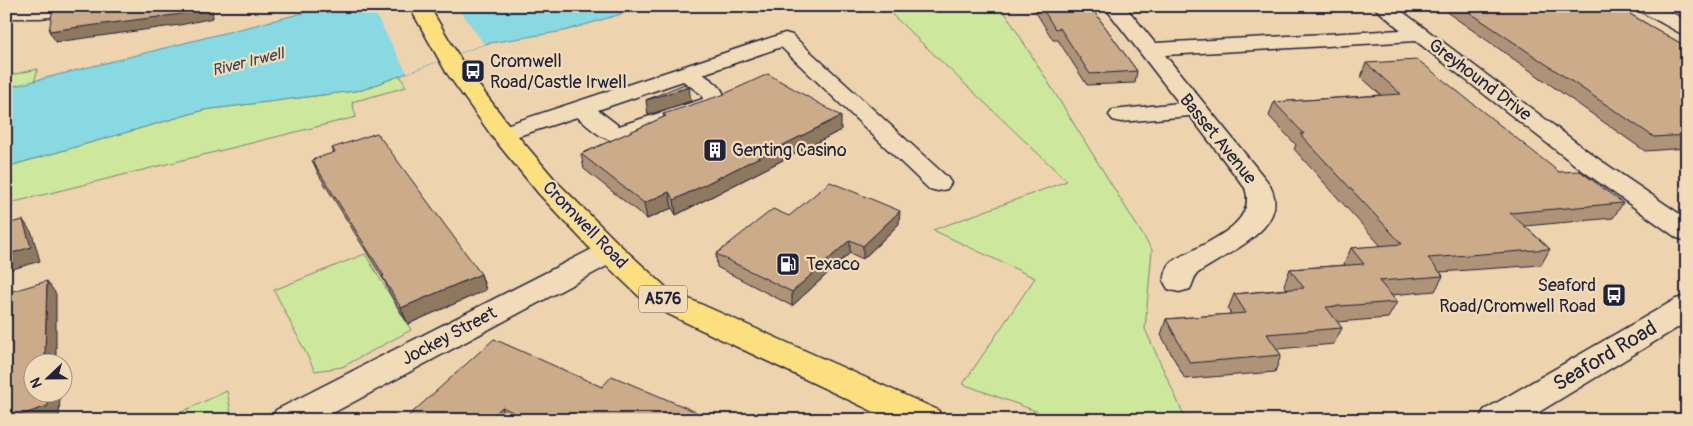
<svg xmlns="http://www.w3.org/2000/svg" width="1693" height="426" viewBox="0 0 1693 426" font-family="Pangolin,sans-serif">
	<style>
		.green { fill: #cde79d; stroke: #78846c }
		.water { fill: #88d9e1; stroke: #5f909f }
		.pier { fill: #eed3af }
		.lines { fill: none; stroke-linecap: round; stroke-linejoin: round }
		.minor-casing { stroke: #22223b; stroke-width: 3 }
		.highway-casing { stroke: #22223b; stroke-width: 3 }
		.minor { fill: #f1dbb9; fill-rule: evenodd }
		.highway { fill: #fce080; fill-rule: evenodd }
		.wall { fill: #af9378; stroke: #22223b }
		.shaded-wall { fill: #8f7861; stroke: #22223b }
		.building { fill: #ccab8b; stroke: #22223b }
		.labels { text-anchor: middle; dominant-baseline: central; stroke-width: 4.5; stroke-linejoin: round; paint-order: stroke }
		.far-water-label { font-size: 16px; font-style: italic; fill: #36475c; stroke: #f1dbb9 }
		.shield { fill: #f1dbb9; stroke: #605a61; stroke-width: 1 }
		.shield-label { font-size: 16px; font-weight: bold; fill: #22223b }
		.poi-label { font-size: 18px; fill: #22223b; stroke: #f1dbb9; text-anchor: start }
		.street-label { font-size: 18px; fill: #22223b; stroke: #f1dbb9 }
		.near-street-label { font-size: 21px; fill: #22223b; stroke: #f1dbb9 }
	</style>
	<rect width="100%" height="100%" fill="#eed3af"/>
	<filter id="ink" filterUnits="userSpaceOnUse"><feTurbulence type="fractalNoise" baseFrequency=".02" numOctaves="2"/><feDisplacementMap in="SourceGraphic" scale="10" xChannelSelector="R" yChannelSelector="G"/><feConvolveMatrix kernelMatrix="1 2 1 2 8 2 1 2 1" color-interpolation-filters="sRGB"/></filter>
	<g filter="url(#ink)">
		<!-- green -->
		<g class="green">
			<polygon points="883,6 1001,6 1152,250 1145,329 1186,420 1060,420 963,384 1035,278 933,230 1067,181"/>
			<polygon points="38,69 34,82 6,88 6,76"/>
			<polygon points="400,75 406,87 352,102 356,117 6,204 6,167 204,110 362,90"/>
			<polygon points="365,254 411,330 342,367 315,371 274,290"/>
			<polygon points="227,391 231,413 229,420 164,420"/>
		</g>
		<!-- water -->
		<polygon class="water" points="331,6 648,6 564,31 484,44 362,90 204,110 6,167 6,88"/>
		<!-- pier -->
		<polygon class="pier" points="371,6 457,6 484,44 407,73"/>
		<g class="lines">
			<!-- minor casing -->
			<g class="minor-casing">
				<g id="minor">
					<polygon points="6,6 106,6 103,10 96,12 40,18 6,18"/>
					<path d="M1104,6H1125L1155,43L1401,30L1375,8L1376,6H1395L1597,158L1687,219V241L1677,238L1579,168L1416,41L1165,55L1267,181C1298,226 1225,253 1198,273C1194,276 1193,284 1190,289L1179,292L1168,289L1164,282C1165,276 1166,269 1170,264C1175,258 1184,255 1190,252C1214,239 1257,221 1245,188L1190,116L1121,122L1113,120L1109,115L1113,110L1179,103Z"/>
					<polygon points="1635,6 1660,6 1687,21 1687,35 1680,33 1638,10"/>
					<path d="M785,33L792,35L947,177L951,183L947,189L938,191L929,189L781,47L703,74C717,84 722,86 727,103L723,108L625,140C605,145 591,128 577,117L503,141L494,139L491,134L494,129ZM683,81L701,94L703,99L619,126L598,110Z"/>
					<polygon points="610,243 620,245 624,252 620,259 320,420 271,420 276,410 600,245"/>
					<polygon points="1687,296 1687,322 1526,420 1479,420 1484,410 1676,299"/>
				</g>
			</g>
			<!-- highway casing -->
			<g class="highway-casing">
				<polygon id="highway" points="409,6 429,6 467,70 512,129 557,182 620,245 669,290 938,410 943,420 891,420 647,304 600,259 539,194 494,139 446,72"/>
			</g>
			<!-- minor -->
			<use href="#minor" class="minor"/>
			<!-- highway -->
			<use href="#highway" class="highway"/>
		</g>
		<!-- wall -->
		<g class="wall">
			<polygon points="1032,6 1090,6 1137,71 1135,83 1087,85 1058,40 1053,40"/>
			<polygon points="1438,6 1616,6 1687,47 1687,148 1645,151"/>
			<polygon points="1366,63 1559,172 1623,203 1613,218 1525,226 1550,249 1541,265 1440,272 1443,276 1435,291 1391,295 1397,302 1388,318 1337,322 1342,328 1334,344 1277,349 1281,355 1275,372 1185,379 1161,335 1166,319 1231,314 1228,309 1234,294 1287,289 1284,285 1290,269 1345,265 1344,264 1351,248 1381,246 1294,149 1296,145 1269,116 1274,102 1381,95 1361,77"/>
			<polygon points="663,114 841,130 676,215 672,208 647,219 584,169 581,154 664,117"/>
			<polygon points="332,148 481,274 486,290 408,324 389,292 385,282 319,175 312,160 334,153"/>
			<polygon points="789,216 899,224 863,259 850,253 792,306 717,267 716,254"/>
			<polygon points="602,387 715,420 404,420"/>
		</g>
		<!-- shaded-wall -->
		<g class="shaded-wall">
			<polygon points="208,6 212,6 213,18 180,25 56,42 49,31"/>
			<polygon points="689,87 691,101 648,115 646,100"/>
			<polygon points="841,116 841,130 676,215 674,200"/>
			<polygon points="669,192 672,208 647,219 644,203"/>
			<polygon points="900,211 899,224 863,259 863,246"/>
			<polygon points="23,220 32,233 40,261 6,271 6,255"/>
			<polygon points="850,240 850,253 792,306 792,292"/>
			<polygon points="481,274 486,290 408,324 401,308"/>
			<polygon points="47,281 56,294 56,360 58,364 50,364 45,355"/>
			<polygon points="48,394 60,394 59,419 57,420 7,420"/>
			<polygon points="502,407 507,420 489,420"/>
		</g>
		<!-- building -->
		<g class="building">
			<polygon points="61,6 208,6 208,8 174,15 49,31 53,7"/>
			<polygon points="1041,6 1090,6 1137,71 1090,74 1060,28 1055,29"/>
			<polygon points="1460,6 1616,6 1687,47 1687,135 1654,137"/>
			<polygon points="1418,60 1559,172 1580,171 1623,203 1510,213 1550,249 1428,258 1443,276 1379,281 1397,302 1326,307 1342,328 1267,334 1281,355 1190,363 1166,319 1246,313 1234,294 1304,288 1290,269 1364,264 1351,248 1402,244 1300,134 1304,134 1274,102 1401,94 1366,63"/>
			<polygon points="768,74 841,116 674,200 669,192 644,203 581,154 666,116 663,114 722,95"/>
			<polygon points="684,84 689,87 646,100"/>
			<polygon points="377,133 481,274 401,308 382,276 384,276 312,160 335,152 332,148"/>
			<polygon points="830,182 900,211 863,246 850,240 792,292 716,254 773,209 789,216"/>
			<polygon points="23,220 31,247 6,255 6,224"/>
			<polygon points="47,281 45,355 50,353 50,364 32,364 32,394 48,394 48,406 6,420 6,293"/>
			<polygon points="494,339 602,387 612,376 715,420 530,420 502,407 489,420 404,420"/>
			<polygon points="1687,411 1687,420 1671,420"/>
		</g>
	</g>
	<!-- icons -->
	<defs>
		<g id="bus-square" transform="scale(1.25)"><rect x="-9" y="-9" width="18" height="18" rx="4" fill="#22223b" stroke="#f1dbb9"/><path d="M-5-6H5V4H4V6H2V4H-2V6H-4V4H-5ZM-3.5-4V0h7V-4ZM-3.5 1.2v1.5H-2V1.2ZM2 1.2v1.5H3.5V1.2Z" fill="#fff"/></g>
		<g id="building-square" transform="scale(1.25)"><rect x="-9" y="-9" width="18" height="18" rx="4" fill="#22223b" stroke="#f1dbb9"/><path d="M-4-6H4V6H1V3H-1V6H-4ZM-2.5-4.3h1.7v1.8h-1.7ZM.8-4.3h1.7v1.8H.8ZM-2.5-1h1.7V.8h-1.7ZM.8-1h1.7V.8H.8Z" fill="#fff"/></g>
		<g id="fuel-square" transform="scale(1.25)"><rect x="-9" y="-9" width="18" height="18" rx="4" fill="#22223b" stroke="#f1dbb9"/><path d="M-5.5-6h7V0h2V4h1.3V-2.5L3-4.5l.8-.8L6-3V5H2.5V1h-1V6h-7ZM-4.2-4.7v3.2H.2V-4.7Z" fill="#fff"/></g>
	</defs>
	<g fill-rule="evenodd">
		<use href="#bus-square" x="473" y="71"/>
		<use href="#building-square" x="715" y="150"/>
		<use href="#fuel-square" x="788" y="264"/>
		<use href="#bus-square" x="1614" y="295"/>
	</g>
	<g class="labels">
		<!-- far-water labels -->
		<g class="far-water-label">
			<text transform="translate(248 62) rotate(-14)">River Irwell</text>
		</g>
		<!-- shield labels -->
		<rect class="shield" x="639" y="285.5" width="48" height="27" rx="4"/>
		<g class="shield-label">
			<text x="663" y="299">A576</text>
		</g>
		<!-- poi labels -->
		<g class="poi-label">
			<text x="490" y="61">Cromwell<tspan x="490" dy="21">Road/Castle Irwell</tspan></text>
			<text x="732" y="150">Genting Casino</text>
			<text x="806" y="264">Texaco</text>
			<text x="1596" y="285" text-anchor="end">Seaford<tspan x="1596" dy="21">Road/Cromwell Road</tspan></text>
		</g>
		<!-- street labels -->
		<g class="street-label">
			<text transform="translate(1480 80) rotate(37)">Greyhound Drive</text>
			<text transform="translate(1218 139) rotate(51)">Basset Avenue</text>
			<text transform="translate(585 225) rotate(46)">Cromwell Road</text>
			<text transform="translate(449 336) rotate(-28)">Jockey Street</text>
		</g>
		<!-- near-street labels -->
		<g class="near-street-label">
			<text transform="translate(1605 356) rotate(-31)">Seaford Road</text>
		</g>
	</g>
	<!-- margin -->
	<rect width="1693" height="426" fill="none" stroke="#f1dbb9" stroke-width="25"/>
	<rect x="12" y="12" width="1668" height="401" fill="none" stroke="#22223b" stroke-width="2" filter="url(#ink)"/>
	<!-- north arrow -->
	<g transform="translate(48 378) rotate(248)"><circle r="24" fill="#f1dbb9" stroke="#9e9187"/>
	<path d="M0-4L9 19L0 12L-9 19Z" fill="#22223b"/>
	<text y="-8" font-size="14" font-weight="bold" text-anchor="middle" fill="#22223b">N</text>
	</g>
</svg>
